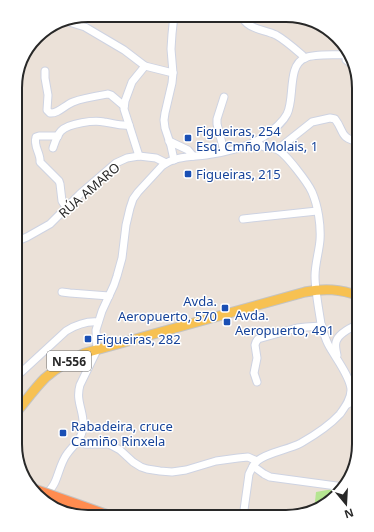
<svg xmlns="http://www.w3.org/2000/svg" width="374" height="532" viewBox="0 0 374 532" font-family="'Noto Sans',sans-serif">
	<style>
		.green { fill: #b5e591 }
		.lines { fill: none; stroke-linecap: round; stroke-linejoin: round }
		.minor-casing { stroke: #ced3e2; stroke-width: 9 }
		.major-casing { stroke: #c3c3c3; stroke-width: 11 }
		.highway-casing { stroke: #c3c3c3; stroke-width: 13 }
		.minor { stroke: #fff; stroke-width: 7 }
		.major { stroke: #f7c152; stroke-width: 9 }
		.highway { stroke: #ff8c50; stroke-width: 11 }
		.highway-bridge-casing { stroke: #c3c3c3; stroke-width: 13; stroke-linecap: butt }
		.highway-bridge { stroke: #ff8c50; stroke-width: 11 }
		.transit-dot { fill: #1a4fb4; stroke: #fff; stroke-width: 1.5 }
		.labels { text-anchor: middle; dominant-baseline: central; stroke-width: 3; stroke-linejoin: round; paint-order: stroke }
		.shield { fill: #fff; stroke: #686868; stroke-width: 1 }
		.shield-label { font-size: 12px; font-weight: bold; fill: #282828 }
		.transit-label { font-size: 13px; fill: #164399; stroke: #fff; text-anchor: start }
		.street-label { font-size: 13px; fill: #282828; stroke: #fff }
		.rim { fill: none; stroke: #282828; stroke-width: 2 }
	</style>
	<rect width="100%" height="100%" fill="#ebe1d8"/>
	<!-- green -->
	<polygon class="green" points="344,487 318,510 314,511 316,492"/>
	<g class="lines">
		<!-- minor casing -->
		<g class="minor-casing">
			<g id="minor">
				<polyline points="174,15 172,34 171,49 173,73 172,83 165,113 164,120 165,128 171,146 174,160"/>
				<path d="M241,15C247,30 264,29 276,35C285,40 294,48 302,55L305,58"/>
				<polyline points="69,22 85,27 124,50 145,66 173,73"/>
				<polyline points="346,55 346,60 354,66"/>
				<path d="M45,71V78L48,95L47,110L50,113C58,114 65,105 73,102C83,98 96,96 108,94L111,95L124,106"/>
				<polyline points="224,97 217,119 217,124 224,151"/>
				<path d="M58,136H39L36,137C33,147 41,153 40,162L59,181L60,184L62,201L66,207"/>
				<polyline points="169,141 188,150 193,156"/>
				<path d="M53,148C55,142 57,135 61,131C69,123 94,120 104,122C112,123 120,126 129,125"/>
				<path d="M278,149L312,122L330,118L335,119C345,132 339,138 359,142"/>
				<polyline points="139,156 124,109 125,101 132,82 145,66"/>
				<polyline points="243,219 317,211"/>
				<polyline points="15,242 27,237 50,224 80,194 116,163 127,158 139,156 156,158 166,163"/>
				<polyline points="62,292 70,293 109,296"/>
				<path d="M337,355C336,351 335,346 336,342C338,334 352,327 359,324"/>
				<path d="M15,378L66,331C76,325 86,321 98,322"/>
				<polyline points="257,382 254,373 257,358 255,345 256,342 258,339 297,328 306,327 322,326"/>
				<polyline points="348,404 353,401 359,393"/>
				<polyline points="78,442 85,444 109,444 120,450 133,462 141,467 147,469 160,471 172,472 186,470 216,461 238,458 248,457 257,461"/>
				<polyline points="253,466 264,474 270,477 344,487"/>
				<path d="M42,500C46,494 52,489 55,482C59,473 61,462 67,454C74,444 81,441 83,428C85,412 75,402 80,385L97,350L96,330L102,311L114,285L117,276L122,258L126,225L130,208L133,199L138,192L162,166C175,156 190,157 206,155C223,153 249,147 263,137C272,131 282,124 287,114C295,99 287,65 305,58C315,53 338,56 350,54"/>
				<path d="M242,517L244,510L249,474C251,470 253,465 257,461C268,452 288,450 301,443C315,435 329,426 340,414C345,407 351,399 351,390C351,377 334,356 328,344C325,338 323,331 321,324C319,310 315,290 315,276C315,264 319,252 320,240C321,225 318,206 312,192C308,183 286,154 278,150C270,145 263,151 257,141"/>
			</g>
		</g>
		<!-- major casing -->
		<g class="major-casing">
			<path id="major" d="M15,414C25,402 34,389 45,378C57,367 71,360 85,353L305,292C325,288 340,289 359,296"/>
		</g>
		<!-- highway casing -->
		<g class="highway-casing">
			<polyline id="highway" points="78,516 79,516"/>
		</g>
		<!-- minor -->
		<use href="#minor" class="minor"/>
		<!-- major -->
		<use href="#major" class="major"/>
		<!-- highway -->
		<use href="#highway" class="highway"/>
		<!-- highway-bridge casing -->
		<g class="highway-bridge-casing">
			<polyline id="highway-bridge" points="34,490 108,516"/>
		</g>
		<!-- highway-bridge -->
		<use href="#highway-bridge" class="highway-bridge"/>
	</g>
	<!-- markers -->
	<g class="transit-dot">
		<rect x="184" y="134" width="8" height="8" rx="2"/>
		<rect x="184" y="170" width="8" height="8" rx="2"/>
		<rect x="221" y="304" width="8" height="8" rx="2"/>
		<rect x="223" y="318" width="8" height="8" rx="2"/>
		<rect x="84" y="335" width="8" height="8" rx="2"/>
		<rect x="59" y="429" width="8" height="8" rx="2"/>
	</g>
	<g class="labels">
		<!-- shield labels -->
		<rect class="shield" x="47" y="351" width="44" height="20" rx="3"/>
		<g class="shield-label">
			<text x="69" y="361">N-556</text>
		</g>
		<!-- transit labels -->
		<g class="transit-label">
			<text x="196" y="131">Figueiras, 254<tspan x="196" dy="15">Esq. Cmño Molais, 1</tspan></text>
			<text x="196" y="174">Figueiras, 215</text>
			<text x="217" y="301" text-anchor="end">Avda.<tspan x="217" dy="15">Aeropuerto, 570</tspan></text>
			<text x="235" y="315">Avda.<tspan x="235" dy="15">Aeropuerto, 491</tspan></text>
			<text x="96" y="339">Figueiras, 282</text>
			<text x="71" y="426">Rabadeira, cruce<tspan x="71" dy="15">Camiño Rinxela</tspan></text>
		</g>
		<!-- street labels -->
		<g class="street-label">
			<text transform="translate(89 190) rotate(-41)">RÚA AMARO</text>
		</g>
	</g>
	<!-- crop -->
	<path d="M0 0H374V532H0ZM88 22H286A66 66 0 0 1 352 88V444A66 66 0 0 1 286 510H88A66 66 0 0 1 22 444V88A66 66 0 0 1 88 22Z" fill="#fff" fill-rule="evenodd"/>
	<path class="rim" d="M88 22H286A66 66 0 0 1 352 88V444A66 66 0 0 1 286 510H88A66 66 0 0 1 22 444V88A66 66 0 0 1 88 22Z"/>
	<!-- north arrow -->
	<g transform="translate(346 504) rotate(162)" stroke="#ffffff" stroke-width="3" paint-order="stroke">
	<path d="M0-3L7 15L0 10L-7 15Z" fill="#282828"/>
	<text y="-6" font-size="11" font-weight="bold" text-anchor="middle" fill="#282828">N</text>
	</g>
</svg>
